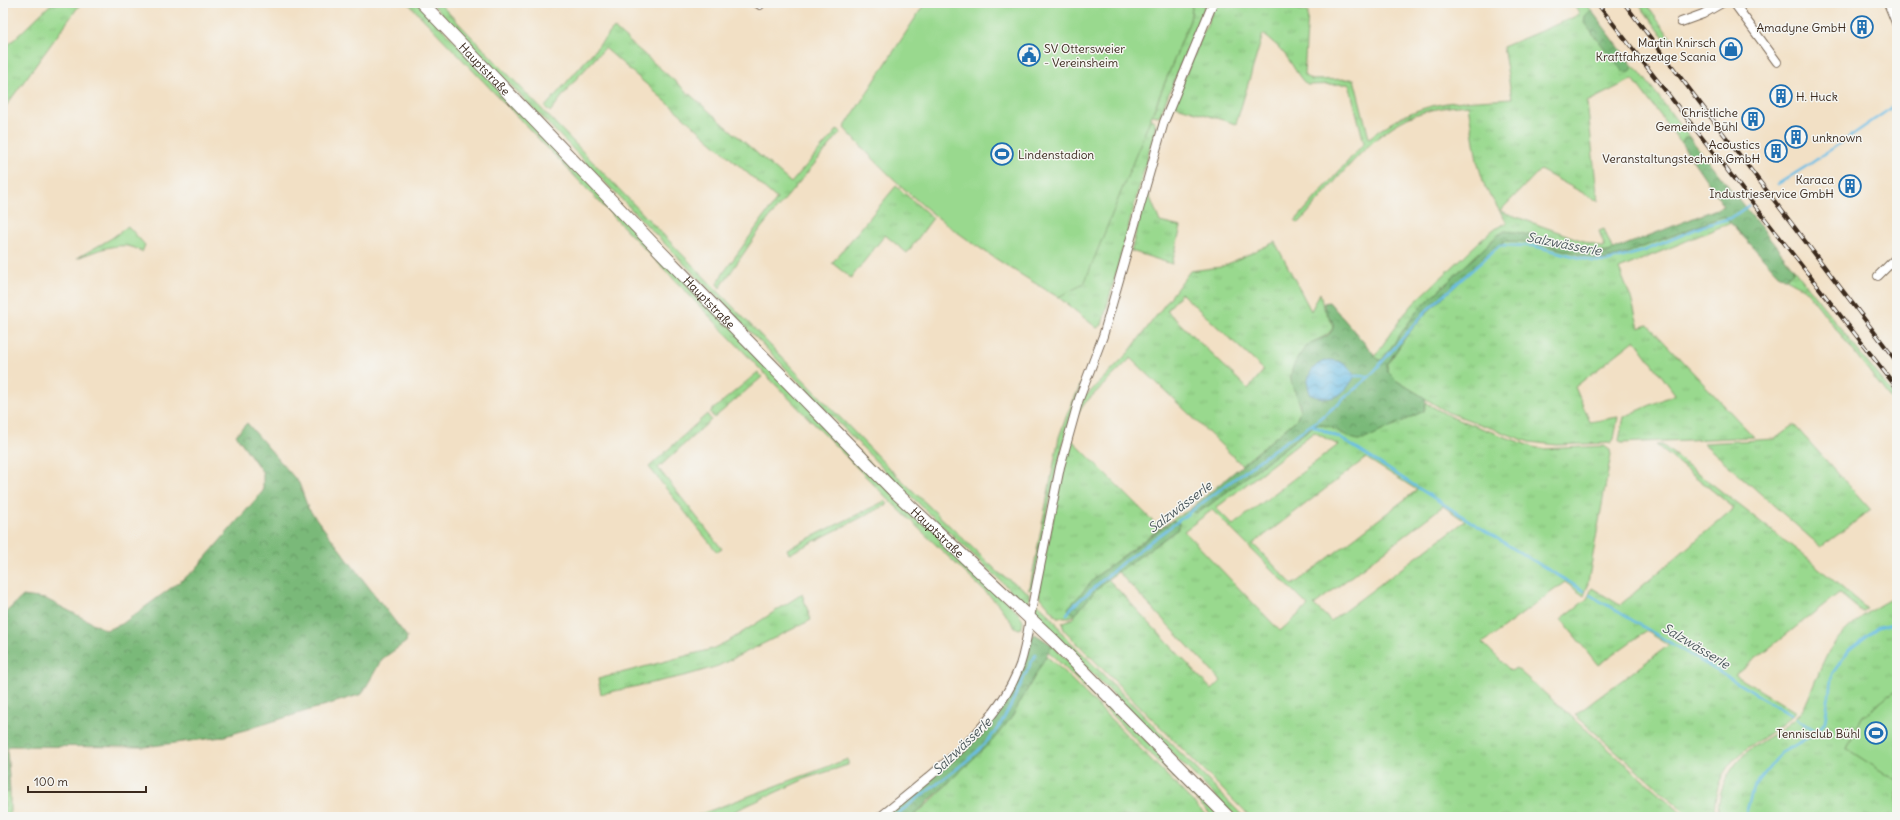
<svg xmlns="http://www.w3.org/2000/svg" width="1900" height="820" viewBox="0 0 1900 820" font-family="Delius,sans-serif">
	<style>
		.grass { fill: url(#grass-tufts); stroke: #6a8256; fill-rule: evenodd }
		.forest { fill: url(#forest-crowns); stroke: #5a724c }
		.cemetery { fill: url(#cemetery-stones); stroke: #6a8256 }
		.garden { fill: #99d98e; stroke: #6a8256 }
		.water { fill: url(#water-waves); stroke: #527482 }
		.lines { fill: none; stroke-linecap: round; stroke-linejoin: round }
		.stream { stroke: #6abee6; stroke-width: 2.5 }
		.street-casing { stroke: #7b6a58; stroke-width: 10 }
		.secondary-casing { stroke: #7b6a58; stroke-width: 14 }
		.street { stroke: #fff; stroke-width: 8 }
		.secondary { stroke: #fff; stroke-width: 12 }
		.rail-casing { stroke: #3b2a1e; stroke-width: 4 }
		.rail { stroke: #f6f6f2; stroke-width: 2.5; stroke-dasharray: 8; stroke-linecap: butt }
		.labels { text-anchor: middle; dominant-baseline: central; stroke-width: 3; stroke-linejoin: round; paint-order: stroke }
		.poi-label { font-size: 12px; fill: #3b2a1e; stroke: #f6f6f2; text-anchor: end }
		.street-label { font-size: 12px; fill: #3b2a1e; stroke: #f6f6f2 }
		.water-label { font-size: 13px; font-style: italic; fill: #49565a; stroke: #f6f6f2 }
	</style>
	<defs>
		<pattern id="grass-tufts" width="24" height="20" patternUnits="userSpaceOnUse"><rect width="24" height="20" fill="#99d98e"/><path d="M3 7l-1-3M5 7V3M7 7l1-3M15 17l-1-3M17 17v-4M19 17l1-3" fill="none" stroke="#85ba7a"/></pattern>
		<pattern id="forest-crowns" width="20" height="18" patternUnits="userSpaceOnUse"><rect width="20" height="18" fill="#7ab979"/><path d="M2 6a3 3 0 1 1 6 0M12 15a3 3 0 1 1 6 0" fill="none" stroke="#659763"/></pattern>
		<pattern id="cemetery-stones" width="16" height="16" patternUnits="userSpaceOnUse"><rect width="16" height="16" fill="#99d98e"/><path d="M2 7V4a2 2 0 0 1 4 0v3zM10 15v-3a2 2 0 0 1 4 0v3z" fill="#85ba7a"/></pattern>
		<pattern id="water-waves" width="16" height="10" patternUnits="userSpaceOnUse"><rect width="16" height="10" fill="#6abee6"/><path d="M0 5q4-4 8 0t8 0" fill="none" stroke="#589bba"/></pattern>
	</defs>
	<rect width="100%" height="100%" fill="#f6f6f2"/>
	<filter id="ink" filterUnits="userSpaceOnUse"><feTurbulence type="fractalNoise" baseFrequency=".025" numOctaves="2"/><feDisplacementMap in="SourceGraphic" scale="8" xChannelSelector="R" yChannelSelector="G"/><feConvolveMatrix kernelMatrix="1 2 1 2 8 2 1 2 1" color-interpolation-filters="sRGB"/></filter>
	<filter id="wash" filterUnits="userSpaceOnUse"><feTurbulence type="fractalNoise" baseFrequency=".012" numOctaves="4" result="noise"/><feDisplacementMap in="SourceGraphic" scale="16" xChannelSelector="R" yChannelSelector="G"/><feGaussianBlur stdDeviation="0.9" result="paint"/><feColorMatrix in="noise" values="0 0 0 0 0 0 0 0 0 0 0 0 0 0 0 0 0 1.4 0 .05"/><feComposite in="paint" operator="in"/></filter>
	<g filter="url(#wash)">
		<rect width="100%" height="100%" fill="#f2e0c5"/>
		<!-- grass -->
		<g class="grass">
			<polygon points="52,3 81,3 3,110 3,50"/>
			<polygon points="408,3 417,3 1020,615 1023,621 1022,628 1019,629 1015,627 998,604 889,500 765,374"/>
			<polygon points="431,3 439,3 888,467 999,573 1029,593 1029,602 1023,602 897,483"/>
			<polygon points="1190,3 1206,4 1160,115 1158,116 1152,115 1190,20 1192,8"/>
			<path d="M1216,3H1276L1308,12L1304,75L1311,80L1354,79L1369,138C1420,99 1451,102 1512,98L1503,47L1574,17L1579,13L1572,3H1586L1591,10L1585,16L1628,73L1633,66L1639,71L1690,138L1685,137L1681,143L1633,79L1587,102L1598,201L1540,170L1500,211L1600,247H1605L1599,231L1604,229L1613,251C1580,259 1525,223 1498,235L1417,311L1382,360H1379L1375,356L1402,317L1414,303L1479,242L1494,229L1507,223L1485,187L1477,161L1468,105C1445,107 1420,110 1400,122C1365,141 1326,193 1299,223L1295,221L1364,143L1349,84L1307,85C1298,77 1293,65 1286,56C1280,48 1272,41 1263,34L1236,124L1173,105Z"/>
			<polygon points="1638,3 1645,3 1673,41 1669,44"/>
			<polygon points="614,28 791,183 838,129 841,132 761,228 720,288 717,284 724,272 777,199 605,48 576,79 550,112 545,107"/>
			<polygon points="1150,119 1154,121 1156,125 1102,325 1097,328 1058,297 1084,283"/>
			<polygon points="896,186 933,218 907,253 885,235 851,278 832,263"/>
			<polygon points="1147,190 1160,222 1181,227 1172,264 1131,251"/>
			<polygon points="1724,216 1732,222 1619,269 1631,298 1639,328 1648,325 1754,437 1621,443 1619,440 1624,417 1675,394 1635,340 1575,387 1590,422 1618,417 1614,439 1611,443 1557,445 1529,442 1447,412 1397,381 1387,371 1387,365 1407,335 1424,315 1504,241 1532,242 1602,260 1619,256"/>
			<path d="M128,226L145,245L142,252C123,238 97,251 77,258L112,238Z"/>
			<path d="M1275,242L1311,311L1320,293L1323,307L1332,322L1333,328C1327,337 1320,338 1311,343C1303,348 1295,362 1292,371C1286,389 1309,400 1296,420L1242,465L1131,358L1085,403L1076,416L1081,397L1088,394L1129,352L1190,271L1221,267ZM1181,293L1264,370L1248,389L1167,311Z"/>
			<polygon points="1793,268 1897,400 1897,407 1808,293 1803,288 1786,279 1793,272"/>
			<polygon points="758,372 762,377 714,418 710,412"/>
			<path d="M1082,382C1058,450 1046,520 1032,590L1028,589L1030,587L1059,437L1068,412Z"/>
			<path d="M1426,403L1451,417L1533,447L1543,449L1604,446L1610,450L1611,455L1587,588L1584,596L1565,582L1483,643L1511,671L1516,668L1686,817H1250L1065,631L1062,623L1073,618L1075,615L1070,617H1057L1039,595L1038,592L1070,438L1160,528L1098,575L1069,608V611L1108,579L1212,690L1221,681L1118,572L1178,529L1179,523L1172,520L1189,510L1196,513L1208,506L1316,424H1325L1333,427L1424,411ZM1314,432L1338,445L1233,525L1216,508ZM1366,458L1417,490L1293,585L1253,544ZM1443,506L1465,521L1331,621L1314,605ZM1212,510L1308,606L1280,631L1184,531Z"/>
			<polygon points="707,414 711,420 658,468 722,549 717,552 649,467"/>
			<polygon points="1794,425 1871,510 1821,547 1703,443 1775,439"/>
			<path d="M1656,445H1662L1807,558L1867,609L1862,612L1839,593L1735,675L1796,712C1757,750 1715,749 1714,817H1691L1575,715L1669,645L1646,631L1598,665L1561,619L1587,599L1592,588L1620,605L1734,508Z"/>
			<polygon points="885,501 888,504 789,554 787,549"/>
			<polygon points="802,594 811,620 718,666 688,675 601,694 598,679 712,649 732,639"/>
			<path d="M1897,596V689L1862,717L1847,749L1897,781V817H1718C1717,790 1731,763 1753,747C1771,734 1791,726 1804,708C1812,691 1818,672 1826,656C1840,630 1871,608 1897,596Z"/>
			<polygon points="1037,603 1052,617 1063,634 1244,817 1236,817 1036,617 1035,608"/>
			<polygon points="1052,645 1222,817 1213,817 1048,651"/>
			<polygon points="1045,655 1058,666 1208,817 912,817 930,802 1012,717"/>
			<polygon points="848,759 848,765 807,778 722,817 693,817"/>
		</g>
		<!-- forest -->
		<g class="forest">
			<polygon points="1591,10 1633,66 1628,73 1623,71 1584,23 1585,16"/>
			<path d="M1685,137L1690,138L1793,268V272L1786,279L1780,276L1724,216L1619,256L1602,260L1532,242L1504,241L1424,315L1407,335L1387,365V371L1397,381L1425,398L1426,403L1424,411L1363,440C1348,442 1335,424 1316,424L1208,506L1196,513L1189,510L1296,420C1308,401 1289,393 1291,374C1292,365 1303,348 1311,343C1318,339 1330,338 1333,328C1335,319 1322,312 1324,303L1329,302L1379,360H1382L1417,311L1498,235L1505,231L1516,232L1573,247L1605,253L1724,206L1681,143Z"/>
			<polygon points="247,423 299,483 308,508 407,637 406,642 382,659 362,694 222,737 144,747 9,746 7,749 10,792 3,793 3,615 23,596 46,599 106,630 122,624 194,571 263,491 263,473 236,435"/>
			<polygon points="1172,520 1179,524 1178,529 1108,579 1094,592 1076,614 1069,611 1068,608 1098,575"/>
			<polygon points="1035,634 1052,645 1012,717 993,740 912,817 885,817 967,746 992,721 1006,702 1016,682 1032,636"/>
		</g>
		<!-- cemetery -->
		<polygon class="cemetery" points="10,792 10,817 3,817 3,793"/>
		<!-- garden -->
		<g class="garden">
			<path d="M925,3H1190L1192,8L1190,20L1084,284L1058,297C1014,271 971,244 932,213C900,187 872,158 844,128Z"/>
			<polygon points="1897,689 1897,781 1847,749 1862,717"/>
		</g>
		<!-- water -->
		<path class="water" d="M1328,360C1342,360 1347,365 1355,376C1344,395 1334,403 1311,395C1303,380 1311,364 1328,360Z"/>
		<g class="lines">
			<!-- stream -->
			<g class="stream">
				<polyline points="1778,184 1810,164 1897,104"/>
				<polyline points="1355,376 1370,376"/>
				<polyline points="1312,425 1340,438 1509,546 1584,591"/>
				<polyline points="1590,595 1791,715"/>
				<polyline points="1067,614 1072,607 1122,563 1273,450 1320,419 1370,376 1426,311 1500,245 1534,246 1593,261 1605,262 1644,251 1703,226 1731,218 1749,205"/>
				<polyline points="1797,719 1818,732"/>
				<path d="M894,817C927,789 976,761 1000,725C1014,702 1023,677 1036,654"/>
				<polyline points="1745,817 1753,788 1781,753 1818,732 1825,721 1832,674 1849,650 1878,627 1897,623"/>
			</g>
		</g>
	</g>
	<g filter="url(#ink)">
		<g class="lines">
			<!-- street casing -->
			<g class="street-casing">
				<g id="street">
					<polyline points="757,3 760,5"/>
					<polyline points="1734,3 1777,62"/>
					<polyline points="1888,3 1897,25"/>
					<polyline points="1681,22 1703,14 1722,3"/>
					<polyline points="1878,276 1897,257"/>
					<path d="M880,817C931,775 997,729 1020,665C1026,647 1028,630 1031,612L1060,467L1079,399L1103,336L1164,122L1213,3"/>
				</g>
			</g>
			<!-- secondary casing -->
			<g class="secondary-casing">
				<g id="secondary">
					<path id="s1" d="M422,3L655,246L893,490L1054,641L1228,817"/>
				</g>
			</g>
			<!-- street -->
			<use href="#street" class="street"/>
			<!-- secondary -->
			<use href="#secondary" class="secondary"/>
			<!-- rail casing -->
			<g class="rail-casing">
				<g id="rail">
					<polyline points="1597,3 1897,388"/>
					<polyline points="1624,3 1897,362"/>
				</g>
			</g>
			<!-- rail -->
			<use href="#rail" class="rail"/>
		</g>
	</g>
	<!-- icons -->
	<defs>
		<g id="building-ring" transform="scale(1.15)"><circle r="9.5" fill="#f6f6f2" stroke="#1f6fb2" stroke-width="1.5"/><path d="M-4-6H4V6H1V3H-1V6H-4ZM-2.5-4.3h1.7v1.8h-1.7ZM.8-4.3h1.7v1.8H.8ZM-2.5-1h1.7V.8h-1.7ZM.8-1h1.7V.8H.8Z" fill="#1f6fb2"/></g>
		<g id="shop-ring" transform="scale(1.15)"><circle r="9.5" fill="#f6f6f2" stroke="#1f6fb2" stroke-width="1.5"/><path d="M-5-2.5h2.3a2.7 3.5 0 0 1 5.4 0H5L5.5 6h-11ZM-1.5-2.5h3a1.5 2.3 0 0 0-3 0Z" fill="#1f6fb2"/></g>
		<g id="civic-ring" transform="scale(1.15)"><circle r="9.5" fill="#f6f6f2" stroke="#1f6fb2" stroke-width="1.5"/><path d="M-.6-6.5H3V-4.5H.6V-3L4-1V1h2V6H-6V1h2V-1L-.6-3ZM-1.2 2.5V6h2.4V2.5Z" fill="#1f6fb2"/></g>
		<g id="stadium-ring" transform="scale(1.15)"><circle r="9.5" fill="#f6f6f2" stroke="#1f6fb2" stroke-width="1.5"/><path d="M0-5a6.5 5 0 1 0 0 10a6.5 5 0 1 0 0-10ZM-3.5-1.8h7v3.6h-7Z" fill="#1f6fb2"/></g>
	</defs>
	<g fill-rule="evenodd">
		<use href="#building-ring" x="1862" y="27"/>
		<use href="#shop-ring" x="1731" y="49"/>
		<use href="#civic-ring" x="1029" y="55"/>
		<use href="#building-ring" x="1781" y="96"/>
		<use href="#building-ring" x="1753" y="119"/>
		<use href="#building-ring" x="1796" y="137"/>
		<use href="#building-ring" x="1776" y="151"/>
		<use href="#stadium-ring" x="1002" y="154"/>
		<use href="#building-ring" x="1850" y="186"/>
		<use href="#stadium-ring" x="1876" y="733"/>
	</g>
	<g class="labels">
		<!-- poi labels -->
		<g class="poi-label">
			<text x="1846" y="27">Amadyne GmbH</text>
			<text x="1716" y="42">Martin Knirsch<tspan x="1716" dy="14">Kraftfahrzeuge Scania</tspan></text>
			<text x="1044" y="48" text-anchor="start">SV Ottersweier<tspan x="1044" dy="14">- Vereinsheim</tspan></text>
			<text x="1796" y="96" text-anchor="start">H. Huck</text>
			<text x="1738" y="112">Christliche<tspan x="1738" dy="14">Gemeinde Bühl</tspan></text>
			<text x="1812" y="137" text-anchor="start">unknown</text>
			<text x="1760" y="144">Acoustics<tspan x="1760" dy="14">Veranstaltungstechnik GmbH</tspan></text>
			<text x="1018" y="154" text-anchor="start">Lindenstadion</text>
			<text x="1834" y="179">Karaca<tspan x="1834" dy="14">Industrieservice GmbH</tspan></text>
			<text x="1860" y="733">Tennisclub Bühl</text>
		</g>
		<!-- street labels -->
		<g class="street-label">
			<text stroke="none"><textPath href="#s1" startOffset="91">Hauptstraße</textPath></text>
			<text stroke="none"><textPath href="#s1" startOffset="415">Hauptstraße</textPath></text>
			<text stroke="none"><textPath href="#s1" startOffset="739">Hauptstraße</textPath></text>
		</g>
		<!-- water labels -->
		<g class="water-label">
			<text transform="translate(1564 244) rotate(11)">Salzwässerle</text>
			<text transform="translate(1180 507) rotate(-37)">Salzwässerle</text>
			<text transform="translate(1696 646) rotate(31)">Salzwässerle</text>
			<text transform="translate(962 746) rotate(-44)">Salzwässerle</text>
		</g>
	</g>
	<!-- margin -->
	<rect width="1900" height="820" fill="none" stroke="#f6f6f2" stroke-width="16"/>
	<!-- scale -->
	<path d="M28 786v6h118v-6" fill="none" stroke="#3b2a1e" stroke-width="2"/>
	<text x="34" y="786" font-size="12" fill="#3b2a1e" stroke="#f6f6f2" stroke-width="3" paint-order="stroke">100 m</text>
</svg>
